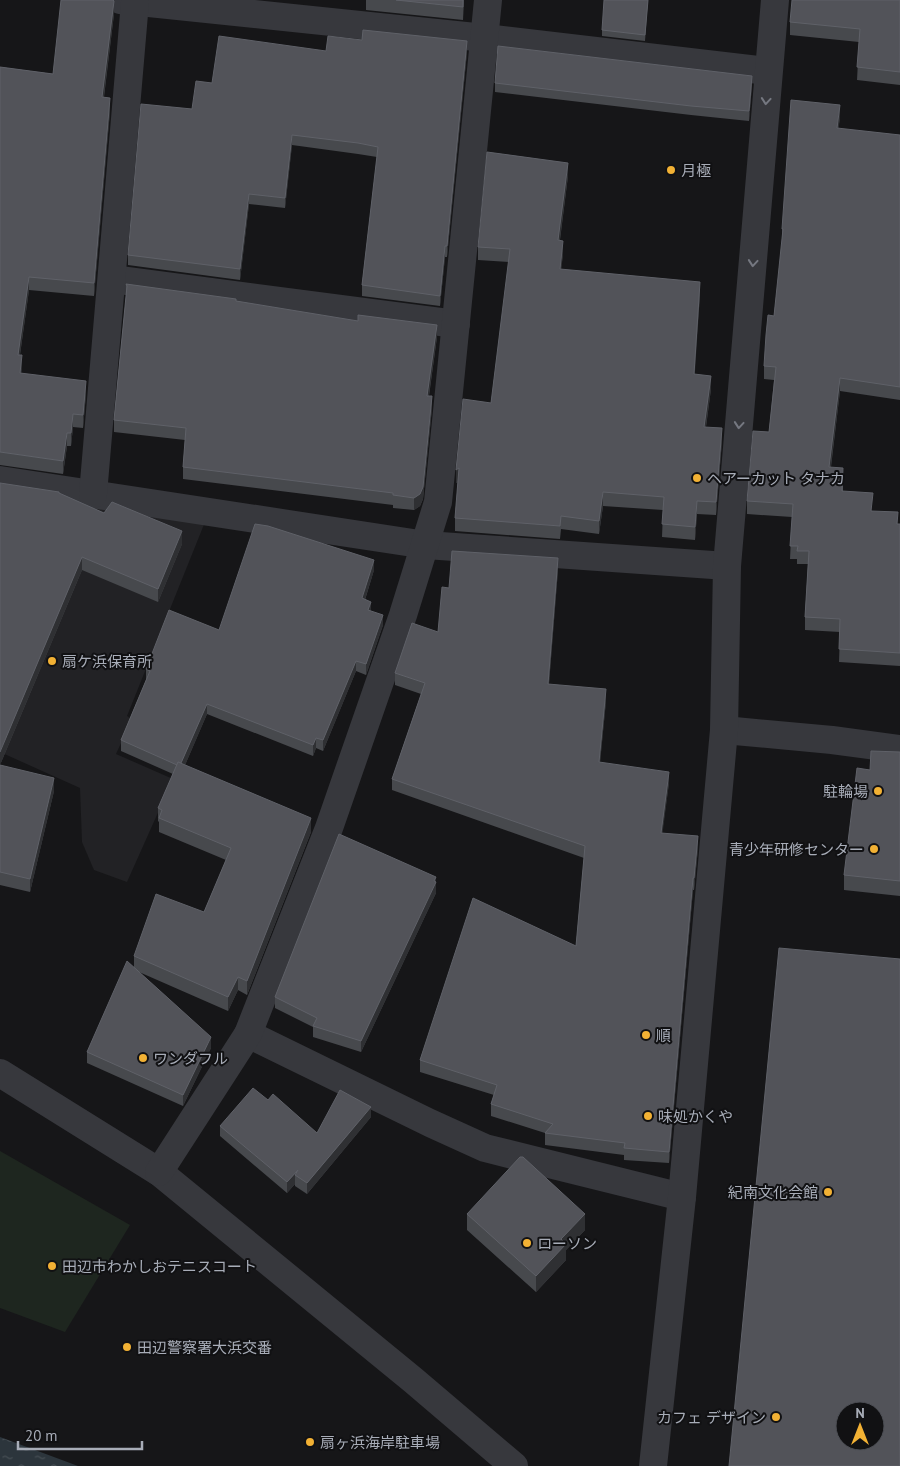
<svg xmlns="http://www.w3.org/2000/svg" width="900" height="1466" viewBox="0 0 900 1466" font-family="'PT Sans','Noto Sans JP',sans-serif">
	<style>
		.built { fill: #222225 }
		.garden { fill: #1e261f }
		.water { fill: url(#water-ripples) }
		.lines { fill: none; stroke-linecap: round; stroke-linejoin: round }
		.minor { stroke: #37383d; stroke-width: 28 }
		.wall { fill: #47494d }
		.shaded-wall { fill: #2f3033 }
		.building { fill: #525359; stroke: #5f6168; fill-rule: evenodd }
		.oneway { stroke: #757881 }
		.poi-dot { fill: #f2b134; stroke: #111113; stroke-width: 2 }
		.labels { text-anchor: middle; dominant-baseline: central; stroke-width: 4; stroke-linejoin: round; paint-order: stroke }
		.poi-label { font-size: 15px; fill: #a8adb8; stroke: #111113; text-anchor: start }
	</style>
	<defs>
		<pattern id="water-ripples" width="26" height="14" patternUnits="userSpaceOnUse" patternTransform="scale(1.25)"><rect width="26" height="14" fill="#2c353c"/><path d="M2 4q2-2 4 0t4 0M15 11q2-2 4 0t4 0" fill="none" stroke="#485056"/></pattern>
	</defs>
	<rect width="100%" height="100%" fill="#161618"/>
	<!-- built -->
	<polygon class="built" points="46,491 207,517 127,716 132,719 116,754 173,779 127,882 94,870 82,842 80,788 0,752"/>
	<!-- garden -->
	<polygon class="garden" points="0,1151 130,1225 65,1332 0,1308"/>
	<!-- water -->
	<polygon class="water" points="0,1437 78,1466 0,1466"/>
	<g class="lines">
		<!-- minor -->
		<g class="minor">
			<polyline points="120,0 485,38 768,71"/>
			<polyline points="112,279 456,324"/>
			<polyline points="0,480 426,545 727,566"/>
			<polyline points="93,494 135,2"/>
			<polyline points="724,730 832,740 900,749"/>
			<polyline points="248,1034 430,1123 485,1148 682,1197"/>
			<polyline points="0,1073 159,1172 413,1380 514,1466"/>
			<polyline points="159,1172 248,1034 329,828 403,615 438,502 488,0"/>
			<polyline points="653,1466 682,1197 724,730 727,566 775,0"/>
		</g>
	</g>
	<!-- wall -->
	<g class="wall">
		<polygon points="366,0 464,0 463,20 366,10"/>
		<polygon points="648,0 645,41 602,36 602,30"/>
		<polygon points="900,0 900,85 857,80 859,42 790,35 790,22"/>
		<polygon points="114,14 104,97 110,111 94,296 29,290 20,355 22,368 21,373 86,394 83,428 73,427 71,446 67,446 63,474 0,465 0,67 53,74"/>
		<polygon points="326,51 467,52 447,257 445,257 440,306 362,296 362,285 377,157 358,154 292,145 285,208 249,204 240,280 128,265 128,255 192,109 212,83"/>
		<polygon points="495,83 752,85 749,121 691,115 495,92"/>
		<polygon points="840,118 838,129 900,135 900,400 840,391 831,467 843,481 843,491 872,511 898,524 900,524 900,666 839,662 840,632 805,630 805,617 808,564 797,564 797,559 790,559 792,517 747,514 747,501 769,432 774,380 764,379 764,366 774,316 782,242 782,229"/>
		<polygon points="568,176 560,240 563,254 561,269 700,295 694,374 711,389 706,427 722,441 716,515 697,514 695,540 662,537 663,510 603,506 599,534 561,529 560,539 455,531 455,518 458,482 456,483 491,403 509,262 478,260 478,247"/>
		<polygon points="126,284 236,301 437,337 429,396 432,408 423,499 420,506 414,510 393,508 393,505 183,479 183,467 185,440 114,432 114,420 126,297"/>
		<polygon points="59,494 104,513 182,544 158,602 82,570 0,765"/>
		<polygon points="374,570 365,600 371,611 383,625 366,675 356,671 323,751 316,748 313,756 207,714 185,765 311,832 247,995 238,990 228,1011 139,972 211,1048 183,1106 87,1063 87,1052 134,968 134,956 204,912 226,860 159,832 159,822 158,821 158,808 173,774 121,751 121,740 146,680 146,669"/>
		<polygon points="558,570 549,684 606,701 600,762 669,783 662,833 698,848 694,890 693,890 669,1163 624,1160 624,1155 545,1145 545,1133 491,1116 491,1104 494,1095 420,1072 420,1060 576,946 584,858 392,790 392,779 421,694 395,685 395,673 438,632 449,588"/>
		<polygon points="900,752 900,896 844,890 844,875 870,770"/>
		<polygon points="0,765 54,791 30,892 0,885"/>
		<polygon points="436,877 436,893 361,1052 313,1037 313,1027 275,1008 275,997"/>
		<polygon points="268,1100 317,1133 371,1117 307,1194 295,1186 295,1184 287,1193 220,1136 220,1126"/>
		<polygon points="467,1214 585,1230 566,1250 566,1260 536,1292 467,1230"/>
	</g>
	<!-- shaded-wall -->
	<g class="shaded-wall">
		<polygon points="114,1 114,14 102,110 102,97"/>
		<polygon points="467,41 467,52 447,257 447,246"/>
		<polygon points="752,76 752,85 749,121 749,111"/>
		<polygon points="110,98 110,111 94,296 94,283"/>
		<polygon points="840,105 840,118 837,142 837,128"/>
		<polygon points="292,135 292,145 285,208 285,198"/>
		<polygon points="568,163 568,176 558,253 558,240"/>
		<polygon points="249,194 249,204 240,280 240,269"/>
		<polygon points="563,241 563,254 560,282 560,269"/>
		<polygon points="445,246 445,257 440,306 440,296"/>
		<polygon points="29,277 29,290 18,368 18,355"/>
		<polygon points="700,282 700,295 694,387 694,374"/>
		<polygon points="437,325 437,337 427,408 427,396"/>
		<polygon points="22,355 22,368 20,386 20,373"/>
		<polygon points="711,376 711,389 704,440 704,427"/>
		<polygon points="840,378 840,391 829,480 829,467"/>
		<polygon points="86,381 86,394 83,428 83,415"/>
		<polygon points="432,396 432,408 423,499 420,506 414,510 414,498"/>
		<polygon points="73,414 73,427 71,446 71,433"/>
		<polygon points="722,428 722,441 716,515 716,502"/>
		<polygon points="67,433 67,446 63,474 63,461"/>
		<polygon points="459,468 459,481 456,483 456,470"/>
		<polygon points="603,492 603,506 599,534 599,521"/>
		<polygon points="697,501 697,514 695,540 695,527"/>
		<polygon points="182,531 182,544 158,602 158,589"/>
		<polygon points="82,557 82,570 0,765 0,752"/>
		<polygon points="558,558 558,570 548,695 548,684"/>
		<polygon points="374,560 374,570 362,609 362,598"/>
		<polygon points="371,602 371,612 368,610"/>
		<polygon points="383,615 383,625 366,675 366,664"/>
		<polygon points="356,661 356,671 323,751 323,740"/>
		<polygon points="606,689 606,701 599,774 599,762"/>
		<polygon points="207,704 207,714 180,777 180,766"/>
		<polygon points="316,738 316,748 313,756 313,745"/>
		<polygon points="669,772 669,783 661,845 661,833"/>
		<polygon points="54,778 54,791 30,892 30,879"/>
		<polygon points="311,818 311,832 247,995 247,981"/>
		<polygon points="698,836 698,848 694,890 694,878"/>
		<polygon points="436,877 436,893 361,1052 361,1041"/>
		<polygon points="693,878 693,890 669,1163 669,1152"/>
		<polygon points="238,977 238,990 228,1011 228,997"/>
		<polygon points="211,1037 211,1048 183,1106 183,1095"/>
		<polygon points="371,1107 371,1117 307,1194 307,1183"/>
		<polygon points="298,1170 295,1175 295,1184 287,1193 287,1182"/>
		<polygon points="585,1214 585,1230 566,1250 566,1260 536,1292 536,1276 561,1239"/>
	</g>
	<!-- building -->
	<g class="building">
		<polygon points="61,0 113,0 114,1 102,97 110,98 94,283 29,277 18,355 22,355 20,373 86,381 83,415 73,414 71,433 67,433 63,461 0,452 0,67 53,74"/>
		<polygon points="396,0 463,0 463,7"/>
		<polygon points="604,0 648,0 645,35 602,30"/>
		<polygon points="792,0 900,0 900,72 857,67 860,29 790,22"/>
		<polygon points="363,30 467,41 447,246 445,246 440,296 362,285 378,147 358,143 292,135 285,198 249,194 240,269 128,255 141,104 192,109 196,81 212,83 219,36 326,51 328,36 362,40"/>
		<polygon points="498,46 752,76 749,111 691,106 495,83"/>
		<polygon points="791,100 840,105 837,128 900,135 900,387 840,378 829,467 843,468 842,491 873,493 871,511 898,512 897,524 900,524 900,653 839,649 840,619 805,617 809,551 797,551 798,546 790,546 793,504 747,501 753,431 769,432 776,367 764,366 766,335 768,315 774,316 783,229 782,229"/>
		<polygon points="487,152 568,163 558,240 563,241 560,269 700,282 694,374 711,376 704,427 722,428 716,502 697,501 695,527 662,524 664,497 603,492 599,521 561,516 560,526 455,518 459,468 456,470 463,399 491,403 510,249 478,247"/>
		<polygon points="126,284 236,299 236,301 358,321 358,315 437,325 427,396 432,396 423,487 420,494 414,498 393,495 393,493 183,467 186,428 114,420 127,286"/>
		<polygon points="0,483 59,492 59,493 104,513 112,502 182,531 158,589 82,557 0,752"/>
		<polygon points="255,524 268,526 374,560 362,598 371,602 368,610 383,615 366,664 356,661 323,740 316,738 313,745 207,704 181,763 178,762 177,765 121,740 150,671 146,669 169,610 219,630"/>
		<polygon points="452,551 558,558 548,684 606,689 599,762 669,772 661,833 698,836 694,878 693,878 669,1152 624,1148 625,1143 545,1133 553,1124 491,1104 497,1085 420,1060 473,898 576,946 585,846 392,779 425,683 395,673 412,623 438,632 442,587 449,588"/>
		<polygon points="871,751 900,752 900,881 844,875 857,768 870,770"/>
		<polygon points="178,762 311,818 247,981 238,977 228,997 134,956 156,894 204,912 231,848 159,818 162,810 158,808"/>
		<polygon points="0,765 54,778 30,879 0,872"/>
		<polygon points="339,834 436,877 434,881 436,882 361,1041 313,1026 317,1018 275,997"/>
		<path d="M779,948L900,959V1466H729ZM845,1411H875V1441H845Z"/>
		<polygon points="127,961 211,1037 183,1095 87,1052"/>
		<polygon points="253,1088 268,1100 273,1094 317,1133 340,1090 371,1107 307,1183 295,1175 298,1170 287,1182 220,1126"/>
		<polygon points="520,1157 523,1157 585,1214 561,1239 566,1244 536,1276 467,1214"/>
	</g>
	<!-- one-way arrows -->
	<defs><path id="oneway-chevron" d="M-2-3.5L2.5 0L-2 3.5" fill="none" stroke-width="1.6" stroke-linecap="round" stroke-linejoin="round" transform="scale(1.25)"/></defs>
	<g class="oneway">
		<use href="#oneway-chevron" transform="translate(766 101) rotate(95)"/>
		<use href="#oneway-chevron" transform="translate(753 263) rotate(95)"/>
		<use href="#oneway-chevron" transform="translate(739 425) rotate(95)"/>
	</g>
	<!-- markers -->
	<g class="poi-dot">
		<circle cx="671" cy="170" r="5"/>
		<circle cx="697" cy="478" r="5"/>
		<circle cx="52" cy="661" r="5"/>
		<circle cx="878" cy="791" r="5"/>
		<circle cx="874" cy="849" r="5"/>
		<circle cx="646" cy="1035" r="5"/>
		<circle cx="143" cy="1058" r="5"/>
		<circle cx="648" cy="1116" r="5"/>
		<circle cx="828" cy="1192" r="5"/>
		<circle cx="527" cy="1243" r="5"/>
		<circle cx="52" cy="1266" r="5"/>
		<circle cx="127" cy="1347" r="5"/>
		<circle cx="776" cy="1417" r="5"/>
		<circle cx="310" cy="1442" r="5"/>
	</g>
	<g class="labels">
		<!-- poi labels -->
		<g class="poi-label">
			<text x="681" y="170">月極</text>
			<text x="707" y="478">ヘアーカット タナカ</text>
			<text x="62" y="661">扇ケ浜保育所</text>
			<text x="868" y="791" text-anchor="end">駐輪場</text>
			<text x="864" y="849" text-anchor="end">青少年研修センター</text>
			<text x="656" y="1035">順</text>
			<text x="153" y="1058">ワンダフル</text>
			<text x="658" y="1116">味処かくや</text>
			<text x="818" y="1192" text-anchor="end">紀南文化会館</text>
			<text x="537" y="1243">ローソン</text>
			<text x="62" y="1266">田辺市わかしおテニスコート</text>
			<text x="137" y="1347">田辺警察署大浜交番</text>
			<text x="766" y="1417" text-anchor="end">カフェ デザイン</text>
			<text x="320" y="1442">扇ヶ浜海岸駐車場</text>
		</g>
	</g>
	<!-- north arrow -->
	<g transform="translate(860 1426)"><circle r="24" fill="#111113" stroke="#4d4f55"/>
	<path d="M0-4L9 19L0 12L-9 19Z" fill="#f2b134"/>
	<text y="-8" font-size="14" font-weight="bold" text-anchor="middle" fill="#a8adb8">N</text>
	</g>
	<!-- scale -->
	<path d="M18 1441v8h124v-8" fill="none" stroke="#a8adb8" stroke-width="2.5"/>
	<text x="25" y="1441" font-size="15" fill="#a8adb8" stroke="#111113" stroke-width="4" paint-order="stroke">20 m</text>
</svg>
